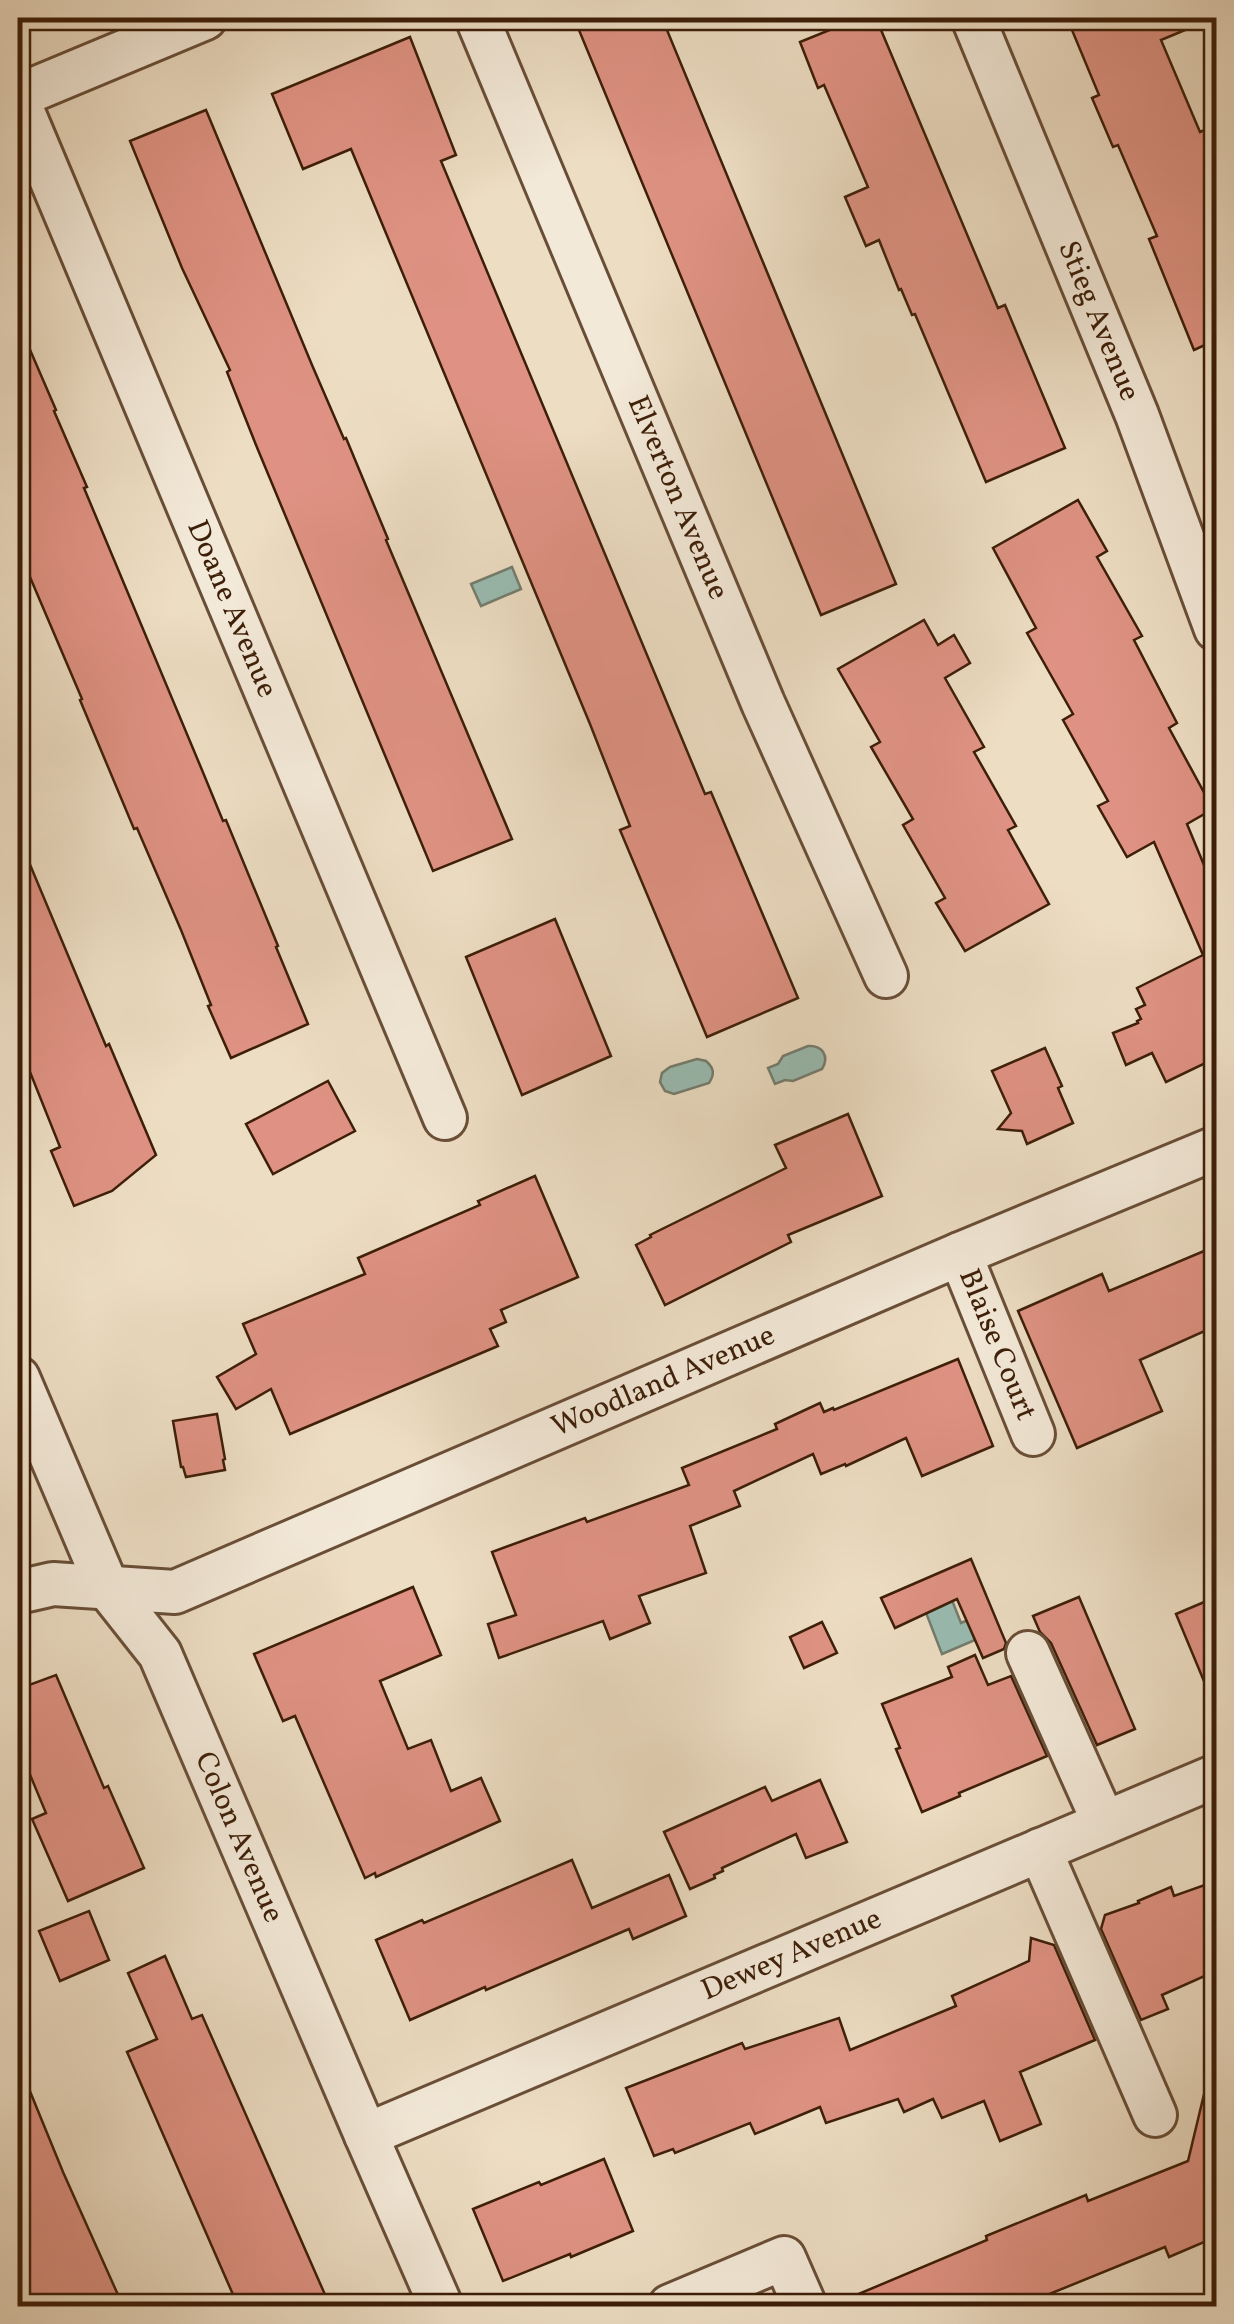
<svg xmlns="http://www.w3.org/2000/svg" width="1234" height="2324" viewBox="0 0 1234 2324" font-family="Vollkorn,serif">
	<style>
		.water { fill: #99bcb2; stroke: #747d6e; stroke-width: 2.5 }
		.building { fill: #df9283; stroke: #3d1e08; stroke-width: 2.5 }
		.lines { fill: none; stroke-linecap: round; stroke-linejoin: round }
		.minor-casing { stroke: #694e37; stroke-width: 48 }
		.minor { stroke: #f3e9d8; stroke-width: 42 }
		.labels { text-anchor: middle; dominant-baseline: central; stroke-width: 9; stroke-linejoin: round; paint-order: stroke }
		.street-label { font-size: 30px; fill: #3d1e08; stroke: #f3e9d8 }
	</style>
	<rect width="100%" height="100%" fill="#edddc3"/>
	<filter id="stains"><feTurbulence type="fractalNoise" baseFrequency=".002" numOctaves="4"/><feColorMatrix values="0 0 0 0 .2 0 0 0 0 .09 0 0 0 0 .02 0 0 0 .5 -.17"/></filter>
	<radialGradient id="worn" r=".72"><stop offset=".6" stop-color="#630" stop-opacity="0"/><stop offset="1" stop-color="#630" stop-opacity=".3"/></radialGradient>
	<!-- water -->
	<g class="water">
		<polygon points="512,567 521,589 481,606 471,584"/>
		<path d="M808,1046C822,1045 830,1056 822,1069L793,1081L785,1080L775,1084L768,1068L778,1064L783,1056Z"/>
		<path d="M697,1059L706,1061C714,1068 715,1074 709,1083L674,1094L665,1091L660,1082L662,1073L670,1067Z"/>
		<polygon points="950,1595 961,1623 968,1620 975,1640 942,1654 923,1605"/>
	</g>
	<!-- building -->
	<g class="building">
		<polygon points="574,18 662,18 896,584 821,615"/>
		<polygon points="859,18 876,18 998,308 1005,305 1065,448 986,482 915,314 912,315 901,289 899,290 879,240 866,246 845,197 868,187 824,85 818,88 800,42"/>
		<polygon points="1067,18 1214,18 1161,40 1200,132 1216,125 1216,340 1194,350 1149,239 1157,236 1118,145 1113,147 1092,98 1099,95"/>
		<polygon points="410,37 456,155 441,161 705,794 711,792 798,998 707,1037 620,830 630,826 590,724 351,149 303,169 272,94"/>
		<polygon points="206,110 312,365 344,439 346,438 388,539 386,540 512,839 433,871 256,445 227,372 230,370 182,268 130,141"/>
		<polygon points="18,322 56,410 54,411 87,487 84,488 202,770 223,821 226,820 278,946 276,947 308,1024 231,1058 208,1006 211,1005 181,930 137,828 134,829 80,700 82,699 18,549"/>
		<polygon points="1078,500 1107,551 1097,557 1142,636 1134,640 1177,723 1169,728 1213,809 1187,824 1216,894 1216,1058 1166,1082 1152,1053 1126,1065 1113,1033 1138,1023 1137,1021 1141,1019 1136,1009 1145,1005 1137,988 1203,955 1154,842 1127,857 1098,806 1108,801 1063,720 1073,714 1027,633 1036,628 993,548"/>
		<polygon points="924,620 938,645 954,635 970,663 945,678 984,747 974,752 1016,826 1008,830 1049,904 965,951 936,903 945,898 903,825 913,819 871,747 880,742 838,669"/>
		<polygon points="18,836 106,1046 109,1044 156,1155 112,1191 74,1206 51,1151 60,1147 18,1042"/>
		<polygon points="555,919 611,1056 522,1095 466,957"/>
		<polygon points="1045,1048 1062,1086 1058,1088 1073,1123 1027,1144 1022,1131 998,1129 1011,1113 992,1071"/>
		<polygon points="328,1081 355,1131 273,1174 246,1124"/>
		<polygon points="848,1114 882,1196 788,1235 791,1242 665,1305 636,1245 651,1237 650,1235 786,1168 775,1145"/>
		<polygon points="535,1176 578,1277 501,1310 506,1322 490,1329 498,1346 290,1434 271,1389 236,1409 217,1377 256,1354 243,1324 365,1274 358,1258 480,1205 478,1201"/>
		<polygon points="1216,1246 1216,1326 1140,1360 1162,1411 1077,1448 1018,1311 1102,1274 1109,1291"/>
		<polygon points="958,1359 993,1446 922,1476 906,1438 846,1466 845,1464 821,1474 813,1454 734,1491 740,1506 690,1526 706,1573 639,1596 650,1623 610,1639 603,1621 499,1658 488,1624 516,1615 492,1552 585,1518 587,1522 689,1485 682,1468 777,1429 775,1424 820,1403 824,1412 833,1408 834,1410"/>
		<polygon points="217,1414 225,1459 223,1460 225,1470 186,1477 183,1467 181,1467 173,1421"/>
		<polygon points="971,1559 1006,1643 1004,1649 983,1658 957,1599 895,1628 881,1598"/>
		<polygon points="413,1587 441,1655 380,1681 408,1749 431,1740 451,1791 481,1778 500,1821 376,1877 375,1873 365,1878 295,1716 283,1721 254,1654"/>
		<polygon points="1079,1597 1135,1729 1097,1745 1051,1643 1040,1632 1033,1616"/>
		<polygon points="1216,1597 1216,1710 1176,1614"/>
		<polygon points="822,1622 837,1653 804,1668 790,1637"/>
		<polygon points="975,1655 988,1685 1011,1676 1047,1756 959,1793 960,1796 922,1812 896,1749 900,1748 882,1704 952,1677 948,1667"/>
		<polygon points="56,1675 104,1788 108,1786 144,1868 68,1901 32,1819 46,1813 18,1746 18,1689"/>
		<polygon points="820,1780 847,1842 806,1858 796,1834 722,1868 723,1871 714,1875 715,1878 690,1889 664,1832 765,1787 772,1801"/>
		<polygon points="572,1860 592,1908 669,1875 686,1916 633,1939 629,1929 486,1990 485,1987 410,2020 376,1940 422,1920 424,1923"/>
		<polygon points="1216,1881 1216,1971 1162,1995 1168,2009 1141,2020 1101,1929 1105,1915 1139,1903 1138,1901 1171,1887 1174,1896"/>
		<polygon points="89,1911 109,1960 60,1981 39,1931"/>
		<polygon points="1031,1938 1054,1945 1095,2040 1020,2072 1041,2124 1000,2141 984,2101 942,2118 933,2099 904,2112 898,2099 826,2123 820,2107 755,2134 750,2123 675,2153 673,2149 654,2156 626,2088 742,2043 745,2049 839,2018 850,2050 956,2006 952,1996 1029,1961"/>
		<polygon points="165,1956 192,2019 202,2015 330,2306 238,2306 127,2052 157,2039 128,1973"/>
		<polygon points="18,2062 63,2172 123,2306 31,2306 18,2276"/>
		<polygon points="1205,2090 1216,2091 1216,2237 1169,2257 1165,2247 1020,2306 830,2306 987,2240 986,2236 1052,2209 1086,2195 1088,2201 1188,2161"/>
		<polygon points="604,2159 633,2231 571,2257 570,2254 503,2281 473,2209 539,2182 541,2185"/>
	</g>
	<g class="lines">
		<!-- minor casing -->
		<g class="minor-casing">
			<g id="minor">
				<path id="s1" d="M477,18L763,703L886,976"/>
				<path id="s2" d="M973,18L1137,415L1216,629"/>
				<polyline points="18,96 205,18"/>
				<path id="s3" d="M18,100L445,1118"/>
				<path id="s4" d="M960,1254L1033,1434"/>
				<path id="s5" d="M18,1378L107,1587L160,1654L366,2135L441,2306"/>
				<path id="s6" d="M18,1592L53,1584L175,1592L960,1254L1216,1148"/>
				<polyline points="1028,1653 1104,1823"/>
				<polyline points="1040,1850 1155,2115"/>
				<path id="s7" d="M366,2135L1216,1776"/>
				<polyline points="670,2306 784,2258 805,2306"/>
			</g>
		</g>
		<!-- minor -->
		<use href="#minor" class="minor"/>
	</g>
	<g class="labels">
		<!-- street labels -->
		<g class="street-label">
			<text stroke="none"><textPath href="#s2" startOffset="328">Stieg Avenue</textPath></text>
			<text stroke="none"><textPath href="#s1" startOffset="520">Elverton Avenue</textPath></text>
			<text stroke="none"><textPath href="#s3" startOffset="552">Doane Avenue</textPath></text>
			<text stroke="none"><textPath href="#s4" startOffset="98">Blaise Court</textPath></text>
			<text stroke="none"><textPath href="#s6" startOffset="690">Woodland Avenue</textPath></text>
			<text stroke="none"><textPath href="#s5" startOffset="512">Colon Avenue</textPath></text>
			<text stroke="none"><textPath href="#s7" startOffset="462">Dewey Avenue</textPath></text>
		</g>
	</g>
	<!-- margin -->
	<rect width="1234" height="2324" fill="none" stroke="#edddc3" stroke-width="60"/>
	<rect x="20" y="20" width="1194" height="2284" fill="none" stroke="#3d1e08" stroke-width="5"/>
	<rect x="30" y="30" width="1174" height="2264" fill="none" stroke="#3d1e08" stroke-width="2.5"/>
	<rect width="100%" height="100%" filter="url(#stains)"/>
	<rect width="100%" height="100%" fill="url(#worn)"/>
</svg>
